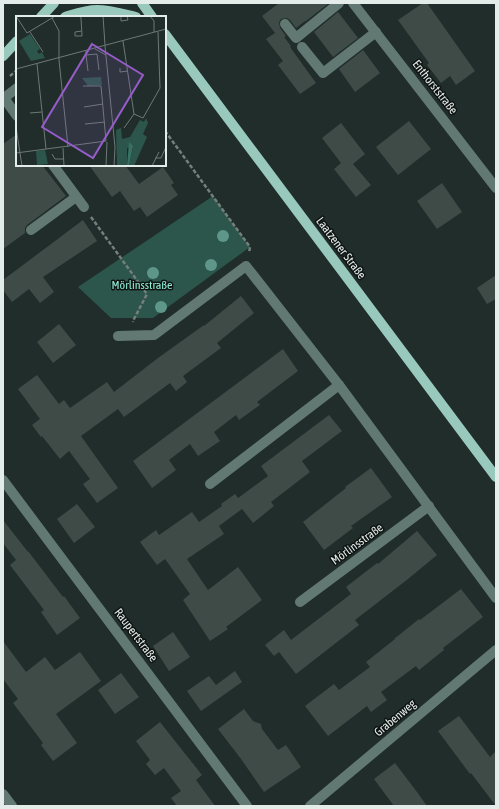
<svg xmlns="http://www.w3.org/2000/svg" width="499" height="809" viewBox="0 0 499 809" font-family="'Asap Condensed',sans-serif">
	<style>
		.green { fill: #2c554b }
		.building { fill: #3e4b47 }
		.lines { fill: none; stroke-linecap: round; stroke-linejoin: round }
		.path { stroke: #747f7c; stroke-width: 2.5; stroke-dasharray: 4 2; stroke-linecap: butt }
		.minor { stroke: #627973; stroke-width: 10 }
		.major { stroke: #98c9bc; stroke-width: 10 }
		.tree { fill: #5e9789 }
		.labels { text-anchor: middle; dominant-baseline: central; stroke-width: 3; stroke-linejoin: round; paint-order: stroke }
		.street-label { font-size: 12px; fill: #e4ecea; stroke: #0e1412 }
		.park-label { font-size: 12px; fill: #91eed7; stroke: #0e1412 }
		.inset-road { fill: none; stroke: #6e7977; stroke-width: 1 }
		.view { fill: #955cca; fill-opacity: 0.15; stroke: #955cca; stroke-width: 2 }
		.inset-edge { fill: none; stroke: #e4ecea; stroke-width: 2 }
	</style>
	<rect width="100%" height="100%" fill="#202d2a"/>
	<!-- green -->
	<polygon class="green" points="213,196 250,247 153,318 111,318 78,287"/>
	<!-- building -->
	<g class="building">
		<polygon points="279,3 329,3 306,21 305,21 296,28 290,20 287,18 281,19 279,22 280,28 286,36 284,37 291,46 290,47 316,83 300,94 278,65 283,61 266,39 275,33 262,16"/>
		<polygon points="423,3 427,3 475,71 456,85 450,76 441,83 427,65 429,63 398,20"/>
		<polygon points="338,12 358,38 333,57 314,32"/>
		<polygon points="363,50 380,73 355,92 339,69"/>
		<polygon points="409,121 431,149 398,175 376,147"/>
		<polygon points="341,123 365,154 353,164 371,185 356,197 334,169 341,163 322,138"/>
		<polygon points="17,134 17,165 42,165 66,196 27,225 25,228 25,233 3,249 3,144"/>
		<polygon points="89,165 125,165 139,184 163,167 174,183 171,185 178,195 147,217 140,207 134,211 120,191 112,197"/>
		<polygon points="442,183 462,212 437,229 417,201"/>
		<polygon points="83,220 97,241 43,277 54,292 40,303 29,289 12,302 3,290 3,280"/>
		<polygon points="496,275 496,299 487,304 477,288"/>
		<polygon points="241,296 254,313 217,343 221,348 183,376 187,382 176,391 170,383 124,417 118,409 81,436 118,488 97,503 83,484 90,479 69,451 60,459 42,436 41,437 32,425 40,419 18,389 37,375 59,404 64,400 70,408 107,382 114,392 158,358 204,325 204,326"/>
		<polygon points="59,324 76,345 53,363 37,342"/>
		<polygon points="283,349 298,371 257,402 260,405 239,420 236,415 214,432 220,441 198,456 190,444 169,460 176,470 152,488 133,461"/>
		<polygon points="329,415 342,431 302,461 310,472 271,502 274,506 253,523 242,509 219,526 224,534 187,559 208,590 238,567 262,600 226,627 228,629 210,641 183,600 190,594 165,559 157,565 140,542 156,530 159,535 192,512 199,522 222,506 221,504 235,494 238,498 268,476 261,466"/>
		<polygon points="371,468 392,497 351,526 353,528 324,550 303,522 346,488 345,487"/>
		<polygon points="77,504 95,527 74,543 57,519"/>
		<polygon points="3,520 28,552 28,551 63,597 64,596 80,618 57,635 41,612 44,610 10,565 16,560 3,543"/>
		<polygon points="417,531 437,555 408,579 355,620 359,625 296,674 279,652 274,656 265,645 284,630 291,640 351,594 346,587 377,563 378,564"/>
		<polygon points="461,589 483,617 443,648 444,650 419,670 416,666 381,692 387,700 371,712 367,706 328,736 305,706 334,684 339,690 370,667 366,662 395,639 394,639 419,619 420,620"/>
		<polygon points="173,632 190,657 169,671 153,646"/>
		<polygon points="3,641 26,672 45,657 55,670 80,652 101,681 56,714 77,743 53,761 41,745 43,743 13,703 18,699 3,679"/>
		<polygon points="235,671 242,682 201,711 187,691 209,676 216,685"/>
		<polygon points="121,673 139,697 115,714 98,690"/>
		<polygon points="244,709 253,721 261,724 262,729 278,750 286,745 301,767 264,792 241,759 218,729"/>
		<polygon points="459,716 490,757 496,751 496,806 471,773 470,774 438,731"/>
		<polygon points="160,722 175,741 202,775 196,780 215,806 177,806 171,798 181,791 164,768 155,775 146,764 150,760 136,741"/>
		<polygon points="395,763 417,792 427,806 394,806 374,779"/>
	</g>
	<g class="lines">
		<!-- path -->
		<g class="path">
			<polyline points="10,76 17,70"/>
			<polyline points="165,131 250,247 249,253"/>
			<polyline points="91,217 147,294 134,319 133,322"/>
		</g>
		<!-- minor -->
		<g class="minor">
			<polyline points="353,3 496,188"/>
			<polyline points="285,24 296,38 339,3"/>
			<polyline points="302,47 323,73 376,32"/>
			<polyline points="3,97 4,98 17,88"/>
			<polyline points="4,98 17,116"/>
			<polyline points="53,165 84,207"/>
			<polyline points="31,230 76,197"/>
			<polyline points="118,336 154,335 246,266 339,385 496,598"/>
			<polyline points="3,480 247,806"/>
			<polyline points="210,484 339,385"/>
			<polyline points="300,602 429,506"/>
			<polyline points="3,794 12,806"/>
			<polyline points="310,806 496,650"/>
		</g>
		<!-- major -->
		<g class="major">
			<polyline points="142,3 152,17"/>
			<polyline points="41,17 54,3"/>
			<path d="M65,17C75,14 86,10 97,10C110,10 123,14 136,17"/>
			<polyline points="165,34 496,477"/>
			<polyline points="3,56 17,41"/>
		</g>
	</g>
	<!-- trees -->
	<g class="tree">
		<circle cx="223" cy="236" r="6"/>
		<circle cx="211" cy="265" r="6"/>
		<circle cx="153" cy="273" r="6"/>
		<circle cx="161" cy="307" r="6"/>
	</g>
	<g class="labels">
		<!-- street labels -->
		<g class="street-label">
			<text transform="translate(435 87) rotate(52)">Enthorststraße</text>
			<text transform="translate(341 248) rotate(53)">Laatzener Straße</text>
			<text transform="translate(357 544) rotate(-36)">Mörlinsstraße</text>
			<text transform="translate(136 635) rotate(53)">Raupertstraße</text>
			<text transform="translate(395 718) rotate(-40)">Grabenweg</text>
		</g>
		<!-- park labels -->
		<g class="park-label">
			<text x="142" y="285">Mörlinsstraße</text>
		</g>
	</g>
	<!-- overview -->
	<g transform="translate(16 16)">
		<rect width="150" height="150" fill="#202d2a"/>
		<path d="M14,18L24,33L21,35L23,38L26,36L29,42L15,45L3,25ZM85,61L86,69L72,70L66,62ZM130,102L132,107L127,118L131,121L118,150H113L117,131L111,132V150H101L100,114L105,112L106,123L114,121L124,104L128,106ZM29,134L32,148L21,149L20,135Z" fill="#2c554b"/>
		<path d="M113,126L117,130L113,150H111Z" fill="#367163"/>
		<path class="inset-road" d="M0,0L11,17L36,2M39,0L36,2L43,15V44L52,131M64,0L65,2L66,20H59V16L66,15M87,0L89,29M105,0V5L112,4L111,0M134,0L138,5V16M14,16L27,36M107,25L118,98L108,112M89,30L99,131L98,150M79,33L90,39M70,35V39L81,38L83,54M70,39L72,55M21,48L30,133M104,52V56L112,55M0,53L150,13M68,91L87,88M14,97L26,96M118,98L127,102L144,72L142,16M69,108L89,106M0,111L6,150M47,132L48,150M0,137L90,125L85,70H67M36,138L39,143H48M139,142H145L150,131M90,150L91,126M136,150L143,136"/>
		<path class="view" d="M76,28L127,59L77,142L26,111Z"/>
		<rect width="150" height="150" class="inset-edge"/>
	</g>
	<!-- border -->
	<rect width="499" height="809" fill="none" stroke="#e4ecea" stroke-width="8"/>
</svg>
